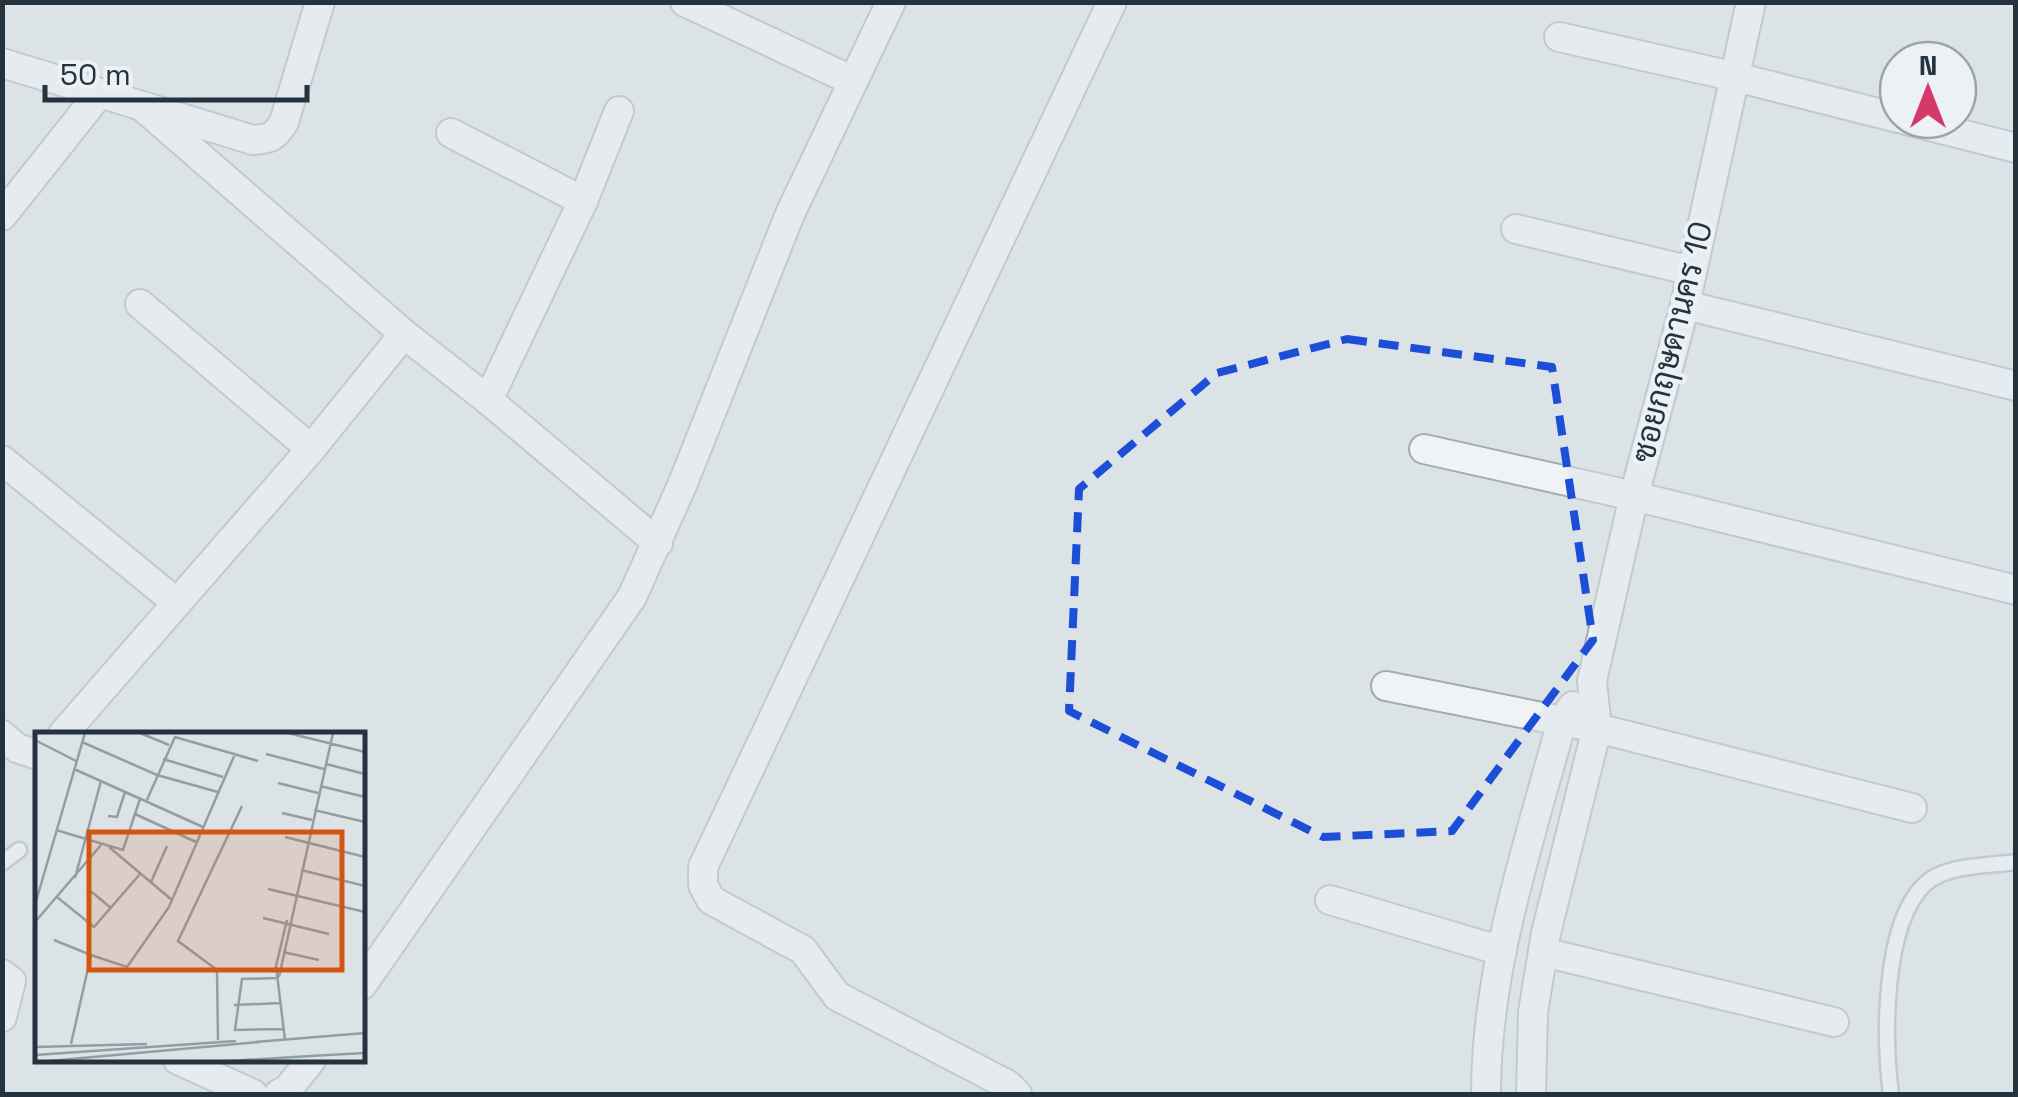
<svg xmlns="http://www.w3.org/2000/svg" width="2018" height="1097" viewBox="0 0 2018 1097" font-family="'Space Grotesk',Sarabun,sans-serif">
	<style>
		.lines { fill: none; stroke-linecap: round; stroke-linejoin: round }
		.service-casing { stroke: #a1abb1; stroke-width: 19 }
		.minor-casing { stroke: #a1abb1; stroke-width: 32 }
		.service { stroke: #eff3f6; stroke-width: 14 }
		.minor { stroke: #eff3f6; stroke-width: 28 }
		.marked { fill: none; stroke: #1d4ed8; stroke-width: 8; stroke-dasharray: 20 12; stroke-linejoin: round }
		.labels { text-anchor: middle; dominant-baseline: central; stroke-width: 8; stroke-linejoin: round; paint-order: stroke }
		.street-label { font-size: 32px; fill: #25333f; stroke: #ecf1f5 }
		.inset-road { fill: none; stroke: #939da4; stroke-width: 2.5 }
		.view { fill: #d45511; fill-opacity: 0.15; stroke: #d45511; stroke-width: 5 }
		.inset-edge { fill: none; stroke: #25333f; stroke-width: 5 }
	</style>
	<rect width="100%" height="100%" fill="#dce3e7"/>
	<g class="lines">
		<!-- service casing -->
		<g class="service-casing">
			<g id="service">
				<polyline points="2,863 19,850"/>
				<path d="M1891,1094C1884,1040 1882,925 1925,884C1946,864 1989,866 2016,862"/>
			</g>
		</g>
		<!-- minor casing -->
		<g class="minor-casing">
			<g id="minor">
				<polyline points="685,2 853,81"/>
				<polyline points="1559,37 1732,76 1898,118"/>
				<path d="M2,63L253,140C270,139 275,137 284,122L320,2"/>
				<polyline points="144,108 404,334 488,400 658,543"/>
				<polyline points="1906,120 2016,148"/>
				<polyline points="451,133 583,201"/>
				<polyline points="2,216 99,94"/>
				<polyline points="1516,229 1692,271"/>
				<polyline points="140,304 311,449"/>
				<polyline points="1685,305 2016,386"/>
				<polyline points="488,400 583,201 619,111"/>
				<polyline points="1424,449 1634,496 2016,590"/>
				<polyline points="2,460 176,602"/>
				<polyline points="1386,686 1597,728 1912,808"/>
				<polyline points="63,734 311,449 404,334"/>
				<polyline points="2,735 17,748 38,755"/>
				<polyline points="1330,900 1502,951"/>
				<polyline points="1543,952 1834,1022"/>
				<polyline points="2,974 11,981 2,1017"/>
				<polyline points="362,985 632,597 683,483 790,214 891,2"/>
				<polyline points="178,1060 253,1094"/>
				<polyline points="279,1094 288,1089 311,1060"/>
				<polyline points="1017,1094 1008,1085 837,996 803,950 711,900 703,885 703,867 1112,2"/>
				<path d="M1486,1094C1486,967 1529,843 1562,721L1573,706"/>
				<polyline points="1531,1094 1533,1012 1546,933 1597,728 1592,681 1634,496 1685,305 1751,2"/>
			</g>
		</g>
		<!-- service -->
		<use href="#service" class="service"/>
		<!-- minor -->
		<use href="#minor" class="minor"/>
	</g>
	<!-- marked area -->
	<path d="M0 0H2018V1097H0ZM1347,339L1552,367L1593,640L1452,831L1323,837L1069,711L1079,489L1217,373Z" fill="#dce3e7" fill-opacity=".55" fill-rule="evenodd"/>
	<path class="marked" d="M1347,339L1552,367L1593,640L1452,831L1323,837L1069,711L1079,489L1217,373Z"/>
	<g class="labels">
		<!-- street labels -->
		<g class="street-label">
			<text transform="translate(1672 342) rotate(-76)">ซอยกฤษดานคร 10</text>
		</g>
	</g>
	<!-- overview -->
	<g transform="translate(35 732)">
		<rect width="330" height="330" fill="#dce3e7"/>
		<path class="inset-road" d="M105,1L134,13M253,1L330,20M0,8L41,29M47,10L122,43L183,60M231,22L289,37M128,27L188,45M291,32L330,42M39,37L168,95M243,51L283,61M285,54L330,65M111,70L140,5L223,29M279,78L330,90M247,81L277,88M100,82L161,110M73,84L82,85L90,60M21,98L88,118L105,67M250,105L330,125M74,115L137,168M266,138L330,154M40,146L66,49M116,150L132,114M52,156L76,176M233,157L330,180M22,165L59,195L105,142M0,173L50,1M228,186L294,202M0,190L66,113M19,208L56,223L36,312M248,220L284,228M56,223L92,235L134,175L200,22M244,245L298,1M244,246L207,247L200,298L249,297M199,273L246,271M183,308L182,238L143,209L207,74M250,308L241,234L252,188M220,310L330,301M0,315L112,312M0,323L201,309M275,324L330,321M14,329L225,310M194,329L276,324"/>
		<path class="view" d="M54,100H307V238H54Z"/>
		<rect width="330" height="330" class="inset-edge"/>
	</g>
	<!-- border -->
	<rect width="2018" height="1097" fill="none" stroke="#25333f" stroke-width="10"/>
	<!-- north arrow -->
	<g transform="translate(1928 90)"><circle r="48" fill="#ecf1f5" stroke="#9ca5ac" stroke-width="2.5"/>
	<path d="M0-8L18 38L0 25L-18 38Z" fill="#d5396a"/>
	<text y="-15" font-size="28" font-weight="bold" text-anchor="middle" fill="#25333f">N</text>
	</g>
	<!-- scale -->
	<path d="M45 85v15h262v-15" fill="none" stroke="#25333f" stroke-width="5"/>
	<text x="60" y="85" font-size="30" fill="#25333f" stroke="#ecf1f5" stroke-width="8" paint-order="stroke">50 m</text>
</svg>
